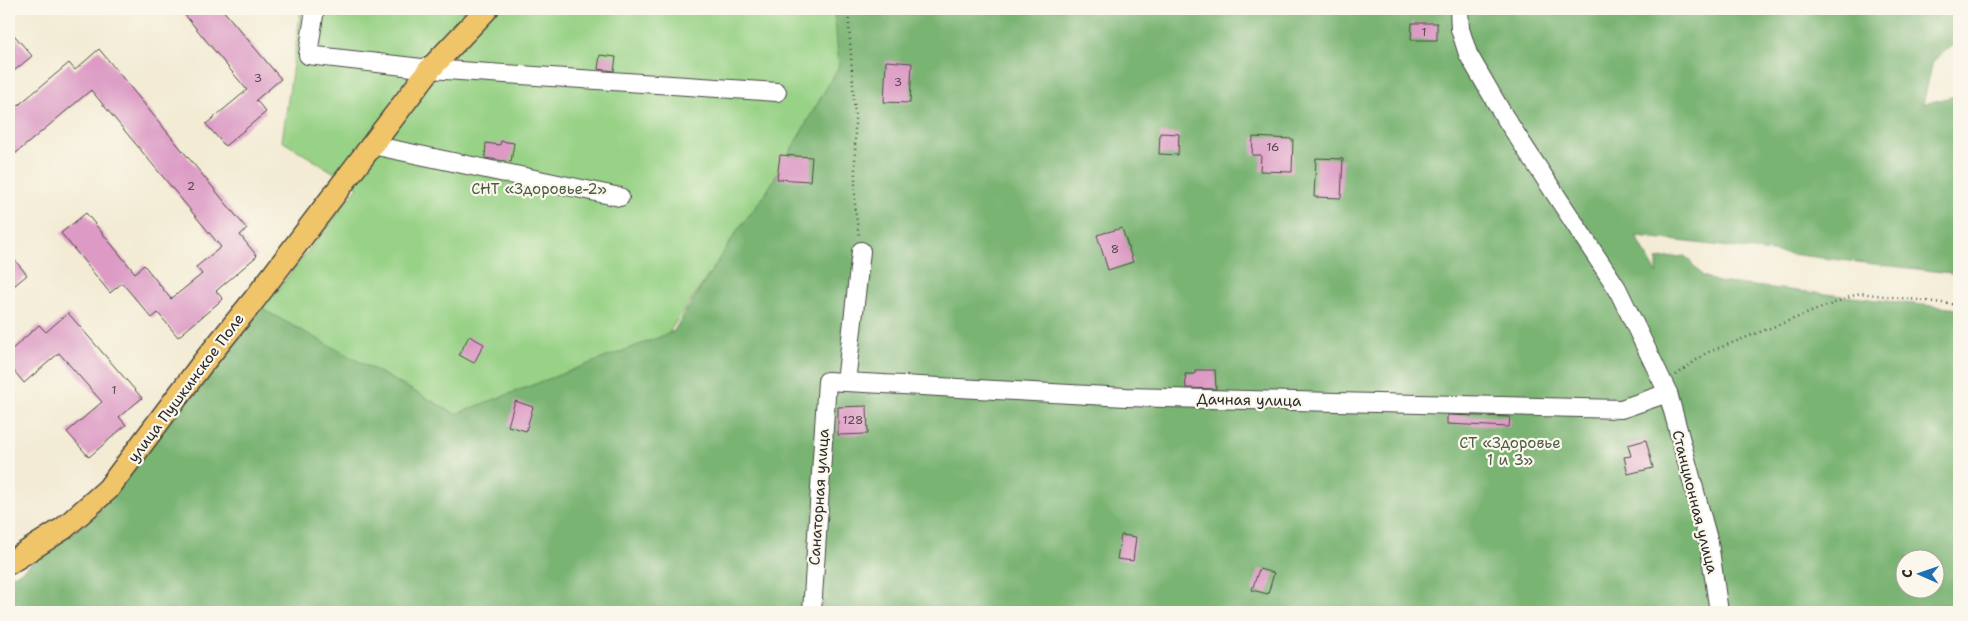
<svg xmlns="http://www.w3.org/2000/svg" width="1968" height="621" viewBox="0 0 1968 621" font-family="'Shantell Sans',sans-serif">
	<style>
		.green { fill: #98d286; stroke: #627e58 }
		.forest { fill: #7ab473; stroke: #52704f; fill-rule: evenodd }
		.building { fill: #dc9ac4 }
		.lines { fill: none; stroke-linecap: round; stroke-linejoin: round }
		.minor-casing { stroke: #494844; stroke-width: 20 }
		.major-casing { stroke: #494844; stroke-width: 25 }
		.path { stroke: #494844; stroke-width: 2.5; stroke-dasharray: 1 4; stroke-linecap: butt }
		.minor { stroke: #fff; stroke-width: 18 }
		.major { stroke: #f0c469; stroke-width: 22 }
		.labels { text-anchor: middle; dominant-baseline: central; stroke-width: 4.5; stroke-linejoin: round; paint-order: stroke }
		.number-label { font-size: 12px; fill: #574751 }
		.park-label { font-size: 15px; fill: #4c5d46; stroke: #fbf7ec }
		.street-label { font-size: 15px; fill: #2b2b2b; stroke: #fbf7ec }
	</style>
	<rect width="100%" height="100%" fill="#fbf7ec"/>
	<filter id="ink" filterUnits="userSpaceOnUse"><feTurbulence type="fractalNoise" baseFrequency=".02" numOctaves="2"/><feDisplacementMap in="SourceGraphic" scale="10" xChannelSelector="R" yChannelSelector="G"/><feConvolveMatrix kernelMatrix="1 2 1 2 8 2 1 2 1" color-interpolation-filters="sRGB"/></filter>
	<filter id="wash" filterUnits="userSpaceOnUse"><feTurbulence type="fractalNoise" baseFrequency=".0096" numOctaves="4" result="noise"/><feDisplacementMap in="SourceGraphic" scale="20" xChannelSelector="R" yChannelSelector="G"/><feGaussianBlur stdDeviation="1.12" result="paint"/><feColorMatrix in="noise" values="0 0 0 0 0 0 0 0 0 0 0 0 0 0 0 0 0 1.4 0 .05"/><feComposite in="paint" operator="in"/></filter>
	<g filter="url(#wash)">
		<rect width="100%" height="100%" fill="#f3ebd4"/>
		<!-- green -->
		<polygon class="green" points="301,9 834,9 840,66 765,195 669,332 1456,301 1306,9 1461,9 1460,29 1648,352 1709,543 1711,612 9,612 9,576 19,573 98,510 259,313 358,187 282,141"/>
		<!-- forest -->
		<path class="forest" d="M834,9H1959V40L1933,61L1923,104L1959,95V274L1636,236L1657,274V259L1685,256L1703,276L1718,282L1959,309V612H9V576L19,573L94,517L176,413L251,303L456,414L673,332L739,228L765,195L839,66ZM1906,558H1936V588H1906Z"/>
		<g id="blocks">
			<!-- building -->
			<g class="building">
				<polygon points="180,9 222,9 281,79 256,100 266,112 225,146 206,124 247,90"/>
				<polygon points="1412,23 1437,23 1437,40 1411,40"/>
				<polygon points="9,29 32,56 9,75"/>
				<polygon points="99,49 247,229 240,235 257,256 216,291 223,299 178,337 158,313 152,318 122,283 110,293 61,233 86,213 135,273 144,265 171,299 202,274 196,267 221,247 91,90 9,159 9,113 69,63 75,70"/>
				<polygon points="600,55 616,57 614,71 598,69"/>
				<polygon points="886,61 912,63 910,103 884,102"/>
				<polygon points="1160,133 1179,134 1178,155 1159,154"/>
				<polygon points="1253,137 1293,139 1292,172 1260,171 1261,155 1252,155"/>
				<polygon points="501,141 514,143 511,162 485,158 486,143 500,145"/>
				<polygon points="780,155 812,157 810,181 777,179"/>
				<polygon points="1316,158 1343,159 1341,198 1314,197"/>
				<polygon points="1122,228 1133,262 1108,270 1097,235"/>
				<polygon points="9,253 27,275 9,290"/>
				<polygon points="68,313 142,398 119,417 126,425 89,457 67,432 102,402 59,353 24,383 9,365 9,352 39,325 46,332"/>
				<polygon points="469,336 484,344 474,363 459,355"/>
				<polygon points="1195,370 1215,370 1216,389 1186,388 1185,374 1195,374"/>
				<polygon points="515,401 533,407 526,431 508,426"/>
				<polygon points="867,406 868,434 838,435 838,407"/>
				<polygon points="1447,415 1510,417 1509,427 1447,424"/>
				<polygon points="1646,440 1653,468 1628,474 1624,457 1631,456 1628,445"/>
				<polygon points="1121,535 1136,537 1133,561 1117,559"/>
				<polygon points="1259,569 1274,573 1268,594 1252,590"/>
			</g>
		</g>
	</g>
	<g filter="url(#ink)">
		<use href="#blocks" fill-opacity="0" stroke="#494844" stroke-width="1"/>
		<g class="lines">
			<!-- minor casing -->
			<g class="minor-casing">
				<g id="minor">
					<polyline points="315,9 308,55 430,69 777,92"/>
					<polyline points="1459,9 1460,29 1468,54 1504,116 1617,288 1668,393 1709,543 1719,612"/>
					<polyline points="372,145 620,197"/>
					<polyline points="846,382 861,251"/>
					<polyline points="812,612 827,381 1126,397 1621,409 1668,393"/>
				</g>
			</g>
			<!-- major casing -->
			<g class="major-casing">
				<polyline id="major" points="9,563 64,528 108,489 202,364 254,300 430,69 487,9"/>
			</g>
			<!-- path -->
			<g class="path">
				<polyline points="848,9 855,117 855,208 859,237"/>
				<polyline points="1676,375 1706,353 1860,293 1959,305"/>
			</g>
			<!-- minor -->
			<use href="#minor" class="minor"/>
			<!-- major -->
			<use href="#major" class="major"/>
		</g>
	</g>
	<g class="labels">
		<!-- number labels -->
		<g class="number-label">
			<text x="1424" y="32">1</text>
			<text x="258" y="78">3</text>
			<text x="898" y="82">3</text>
			<text x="1273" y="147">16</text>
			<text x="191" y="186">2</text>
			<text x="1115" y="249">8</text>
			<text x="114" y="390">1</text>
			<text x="853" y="420">128</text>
		</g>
		<!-- park labels -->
		<g class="park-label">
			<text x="539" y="189">СНТ «Здоровье-2»</text>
			<text x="1510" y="443">СТ «Здоровье<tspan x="1510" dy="17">1 и 3»</tspan></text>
		</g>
		<!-- street labels -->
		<g class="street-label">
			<text transform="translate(186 388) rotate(-53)">улица Пушкинское Поле</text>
			<text transform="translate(1249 400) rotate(1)">Дачная улица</text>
			<text transform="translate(819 497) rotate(-86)">Санаторная улица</text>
			<text transform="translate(1695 502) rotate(76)">Станционная улица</text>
		</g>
	</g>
	<!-- margin -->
	<rect width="1968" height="621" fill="none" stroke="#fbf7ec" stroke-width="30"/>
	<!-- north arrow -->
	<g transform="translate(1920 574) rotate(272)"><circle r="24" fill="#fbf7ec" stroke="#a8a59f"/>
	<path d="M0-4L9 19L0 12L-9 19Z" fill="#1f6fb2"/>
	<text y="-8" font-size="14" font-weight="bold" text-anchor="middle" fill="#2b2b2b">С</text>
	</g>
</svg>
